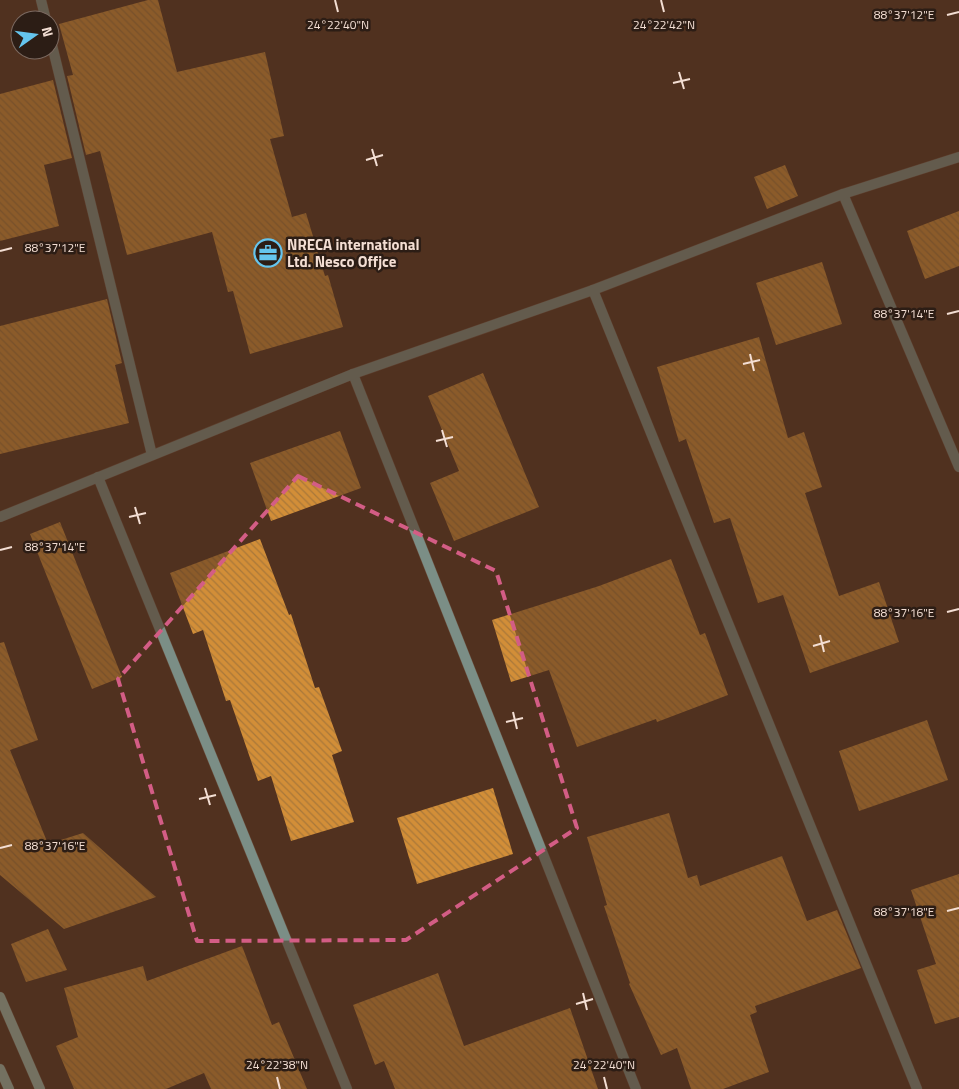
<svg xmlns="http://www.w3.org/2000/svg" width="959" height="1089" viewBox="0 0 959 1089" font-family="'Titillium Web',sans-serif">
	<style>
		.building { fill: url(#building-back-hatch) }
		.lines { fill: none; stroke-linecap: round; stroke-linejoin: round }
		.minor-casing { stroke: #6b4d3c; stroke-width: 11 }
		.secondary-casing { stroke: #6b4d3c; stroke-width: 11 }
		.minor { stroke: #7b8e86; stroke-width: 10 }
		.secondary { stroke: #9fbeb1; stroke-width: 10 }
		.marked { fill: none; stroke: #d35d85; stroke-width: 4; stroke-dasharray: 10 6; stroke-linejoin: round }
		.ticks { fill: none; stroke: #f3ded3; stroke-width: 2 }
		.labels { text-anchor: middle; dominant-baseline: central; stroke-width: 5; stroke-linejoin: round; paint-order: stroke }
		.poi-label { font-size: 15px; font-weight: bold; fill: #f3ded3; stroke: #2c1d15; text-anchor: start }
		.ticks-label { font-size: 12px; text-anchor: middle; fill: #f3ded3; stroke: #2c1d15; stroke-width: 5; stroke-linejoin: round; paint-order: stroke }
	</style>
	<defs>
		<pattern id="building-back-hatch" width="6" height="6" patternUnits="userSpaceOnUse" patternTransform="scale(1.25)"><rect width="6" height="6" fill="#d28e38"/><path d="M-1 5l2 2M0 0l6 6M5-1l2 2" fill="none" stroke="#a9783a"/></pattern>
	</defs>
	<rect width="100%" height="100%" fill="#51311f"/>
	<!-- building -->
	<g class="building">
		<polygon points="148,0 158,0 177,72 265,52 284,136 270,139 292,217 306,213 325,276 328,275 343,327 250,354 233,291 228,292 212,232 127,255 100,151 86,155 67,76 73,75 59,24"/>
		<polygon points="53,80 72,158 44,165 59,226 0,241 0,94"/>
		<polygon points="785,165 798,196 767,209 754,177"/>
		<polygon points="959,211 959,266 925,279 907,231"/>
		<polygon points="822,262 842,324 776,345 756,283"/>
		<polygon points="107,299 122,363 115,365 129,423 0,454 0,326"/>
		<polygon points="759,337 788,438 804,432 822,487 805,493 839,596 879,582 899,642 810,673 783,595 758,603 730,518 714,523 686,439 679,442 657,367"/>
		<polygon points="483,373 539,507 454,541 430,483 459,471 428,396"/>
		<polygon points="340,431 361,488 271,521 250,463"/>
		<polygon points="60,522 122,677 92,689 30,534"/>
		<polygon points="260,539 289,615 291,614 315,688 319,687 342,751 332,755 354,822 291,841 271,776 258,781 230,700 226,701 203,630 193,634 170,573"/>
		<polygon points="671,559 700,635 705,633 728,695 657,722 656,719 577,747 549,670 511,682 492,620 599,586"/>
		<polygon points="4,642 38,740 10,750 48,844 83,833 156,897 64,929 0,875 0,643"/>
		<polygon points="927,720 948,780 859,811 839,751"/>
		<polygon points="493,788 513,854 417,884 397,818"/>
		<polygon points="669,813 688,878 697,875 700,886 782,856 807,921 837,910 861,968 755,1006 757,1012 750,1015 769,1072 723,1089 691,1089 677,1048 661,1055 629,984 630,983 604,906 607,905 587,837"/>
		<polygon points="959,874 959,1017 935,1024 917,970 936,964 911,890"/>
		<polygon points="48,929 67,970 26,982 11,944"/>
		<polygon points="242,946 272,1025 279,1022 307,1089 211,1089 204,1073 166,1089 74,1089 56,1046 78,1037 64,988 143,966 147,981"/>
		<polygon points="438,973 464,1046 570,1008 598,1089 395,1089 384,1061 375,1065 353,1005"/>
	</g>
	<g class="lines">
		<!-- minor casing -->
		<g class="minor-casing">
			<g id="minor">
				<polyline points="41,0 46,20"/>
				<polyline points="50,37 152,455"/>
				<polyline points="843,194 959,467"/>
				<polyline points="593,290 917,1089"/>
				<polyline points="353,374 636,1089"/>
				<polyline points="98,477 347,1089"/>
				<polyline points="0,517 353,374 593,290 843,194 959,157"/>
			</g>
		</g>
		<!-- secondary casing -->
		<g class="secondary-casing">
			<g id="secondary">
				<polyline points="0,997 40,1089"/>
				<polyline points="0,1069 9,1089"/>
			</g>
		</g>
		<!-- minor -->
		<use href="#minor" class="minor"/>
		<!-- secondary -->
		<use href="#secondary" class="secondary"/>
	</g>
	<!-- marked area -->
	<path d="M0 0H959V1089H0ZM298,476L496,571L577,828L406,940L197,941L118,679Z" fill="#51311f" fill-opacity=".55" fill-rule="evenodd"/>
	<path class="marked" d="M298,476L496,571L577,828L406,940L197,941L118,679Z"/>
	<!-- ticks -->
	<path class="ticks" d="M335,0L338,12M661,0L664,12M947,15L959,12M679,72L684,89M673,83L690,79M372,149L377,166M366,160L383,155M0,251L12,248M947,314L959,311M750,354L754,371M743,364L760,360M442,430L447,447M436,441L453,437M135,507L140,524M129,517L146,513M0,550L12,547M947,612L959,609M820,635L824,652M813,646L830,641M513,712L517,729M506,722L523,718M205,788L210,805M199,799L216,795M0,848L12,845M947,911L959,908M583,993L587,1010M576,1004L593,999M277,1077L280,1089M604,1077L607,1089"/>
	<!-- icons -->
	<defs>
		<g id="office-ring" transform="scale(1.4375)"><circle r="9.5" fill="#2c1d15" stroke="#65c5ee" stroke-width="1.5"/><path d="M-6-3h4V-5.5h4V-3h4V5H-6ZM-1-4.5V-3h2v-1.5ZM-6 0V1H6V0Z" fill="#65c5ee"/></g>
	</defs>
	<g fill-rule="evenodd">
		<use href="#office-ring" x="268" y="253"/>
	</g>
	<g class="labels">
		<!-- poi labels -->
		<g class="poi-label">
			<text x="287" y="244">NRECA international<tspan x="287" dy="17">Ltd. Nesco Offjce</tspan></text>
		</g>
	</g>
	<g class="ticks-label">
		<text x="904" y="19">88°37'12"E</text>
		<text x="338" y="29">24°22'40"N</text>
		<text x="664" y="29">24°22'42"N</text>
		<text x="55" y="252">88°37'12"E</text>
		<text x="904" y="318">88°37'14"E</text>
		<text x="55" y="551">88°37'14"E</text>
		<text x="904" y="617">88°37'16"E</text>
		<text x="55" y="850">88°37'16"E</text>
		<text x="904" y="916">88°37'18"E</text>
		<text x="277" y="1069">24°22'38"N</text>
		<text x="604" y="1069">24°22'40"N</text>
	</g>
	<!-- north arrow -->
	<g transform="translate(35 35) rotate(76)"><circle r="24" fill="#2c1d15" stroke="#7c6a61"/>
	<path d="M0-4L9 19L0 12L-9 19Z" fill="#65c5ee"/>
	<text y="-8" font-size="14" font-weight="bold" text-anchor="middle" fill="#f3ded3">N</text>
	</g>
</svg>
